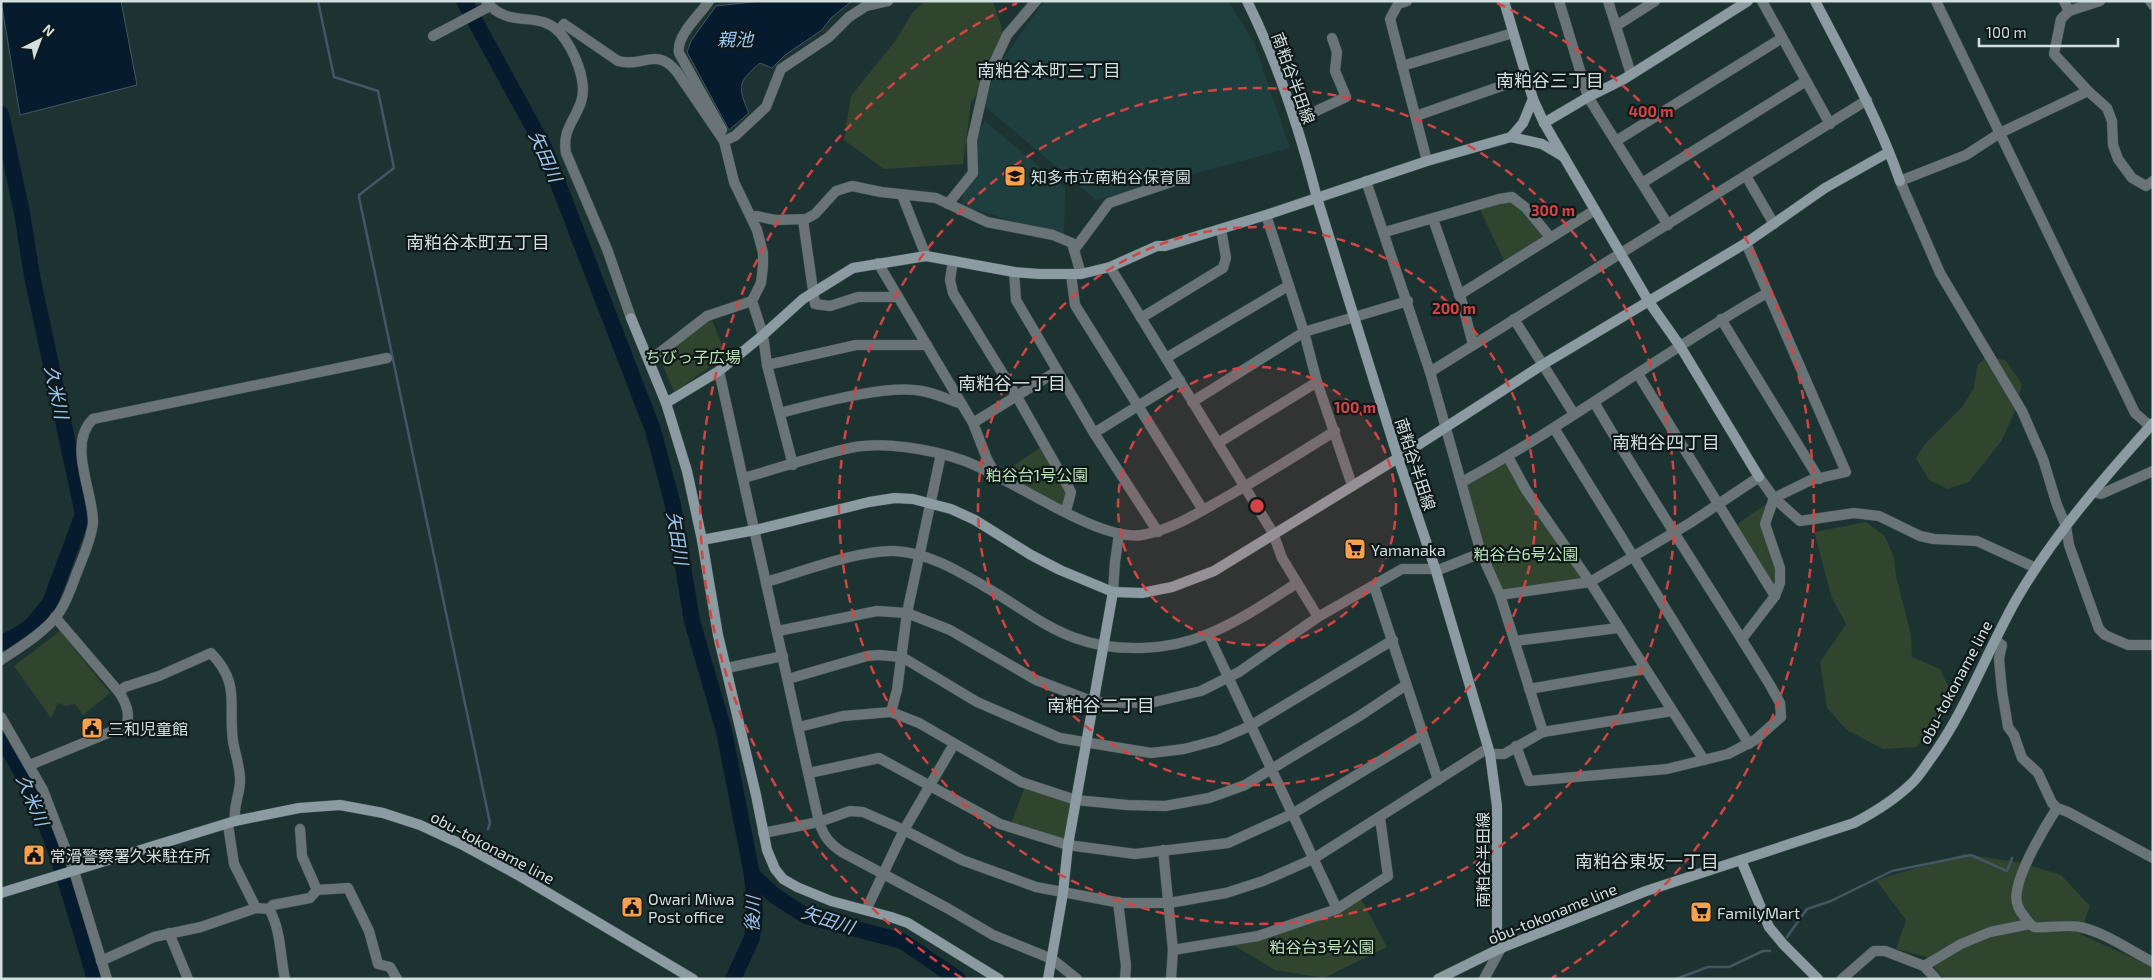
<svg xmlns="http://www.w3.org/2000/svg" width="2154" height="980" viewBox="0 0 2154 980" font-family="'Exo 2','Noto Sans JP',sans-serif">
	<style>
		.built { fill: #1f3f3f }
		.green { fill: #30442e }
		.water { fill: #061b2e; stroke: #435663 }
		.lines { fill: none; stroke-linecap: round; stroke-linejoin: round }
		.stream { stroke: #435663; stroke-width: 2.5 }
		.river { stroke: #061b2e; stroke-width: 16 }
		.street-casing { stroke: #394f4e; stroke-width: 11 }
		.secondary-casing { stroke: #394f4e; stroke-width: 11 }
		.street { stroke: #6a7477; stroke-width: 10 }
		.secondary { stroke: #8c9ba1; stroke-width: 10 }
		.ring { fill: none; stroke: #d54343; stroke-width: 2.5; stroke-dasharray: 9 6 }
		.labels { text-anchor: middle; dominant-baseline: central; stroke-width: 4.5; stroke-linejoin: round; paint-order: stroke }
		.street-label { font-size: 16px; fill: #d2dfdf; stroke: #0e1818 }
		.poi-label { font-size: 16px; fill: #d2dfdf; stroke: #0e1818; text-anchor: start }
		.park-label { font-size: 16px; fill: #bbe4b5; stroke: #0e1818 }
		.water-label { font-size: 18px; font-style: italic; fill: #9ac5f0; stroke: #0e1818 }
		.neighbourhood-label { font-size: 18px; fill: #d2dfdf; stroke: #0e1818 }
		.centre { fill: #d54343; stroke: #0e1818; stroke-width: 2.5 }
		.ring-label { font-size: 15px; text-anchor: middle; font-weight: bold; fill: #d54343; stroke: #0e1818; stroke-width: 4.5; stroke-linejoin: round; paint-order: stroke }
	</style>
	<rect width="100%" height="100%" fill="#1c3332"/>
	<!-- built -->
	<g class="built">
		<polygon points="1044,1 1228,1 1254,43 1290,148 1096,200 982,104 999,65"/>
		<polygon points="985,121 1065,188 1064,237 961,205 974,141"/>
	</g>
	<!-- green -->
	<g class="green">
		<polygon points="926,1 993,1 1002,29 997,62 971,103 963,164 884,169 844,140 851,96 896,40 913,12"/>
		<polygon points="1512,197 1550,237 1506,265 1478,205"/>
		<polygon points="711,317 724,351 711,366 674,392 660,358"/>
		<polygon points="1986,357 2005,360 2022,384 2015,411 2002,440 1969,482 1948,489 1929,480 1916,458 1925,444 1962,407 1974,388 1977,366"/>
		<polygon points="1044,445 1071,492 1066,511 997,477"/>
		<polygon points="1508,457 1590,582 1500,595 1462,482"/>
		<polygon points="1769,502 1766,510 1775,567 1775,581 1773,584 1736,525"/>
		<polygon points="1866,522 1885,536 1894,558 1896,576 1911,635 1912,657 1940,669 1953,697 1939,722 1916,747 1883,749 1847,730 1827,708 1820,662 1846,624 1832,598 1814,532"/>
		<polygon points="60,631 110,693 83,715 75,704 66,706 58,703 51,718 14,666"/>
		<polygon points="1026,784 1076,800 1068,845 1010,826"/>
		<polygon points="1964,854 2022,863 2061,875 2090,906 2080,934 2153,967 2153,979 1944,979 1926,957 1896,949 1906,920 1876,880"/>
		<polygon points="1359,895 1387,947 1324,978 1275,970 1228,942 1258,936"/>
	</g>
	<!-- water -->
	<g class="water">
		<polygon points="1,1 121,1 137,85 20,115"/>
		<path d="M761,1H852L831,18L822,30L785,55L772,68L760,63C738,82 737,86 749,113L729,130L687,52L691,41L716,6Z"/>
	</g>
	<g class="lines">
		<!-- stream -->
		<g class="stream">
			<polyline points="318,1 334,77 378,91 394,168 359,195 359,197 490,823 488,829"/>
			<polyline points="1787,937 1807,909 1831,901 1892,871 1971,855 2007,871 2012,858"/>
			<polyline points="1676,979 1708,967 1729,967 1763,951 1770,951"/>
		</g>
		<!-- river -->
		<g class="river">
			<polyline points="464,1 544,147 653,430 673,505 692,621 724,731 752,875 755,914 752,938 733,979"/>
			<polyline points="1,114 22,213 32,276 83,514 50,603 32,625 18,635 1,643"/>
			<path d="M1,738C50,809 70,898 95,979"/>
			<polyline points="752,875 775,896 806,916 902,941 958,979"/>
		</g>
		<!-- street casing -->
		<g class="street-casing">
			<g id="street">
				<path d="M486,1C509,31 539,8 561,34C574,50 588,82 581,102C574,122 562,130 566,153L607,249L631,318"/>
				<path d="M709,1C700,15 676,35 679,53L722,130"/>
				<polyline points="1407,1 1398,4 1390,19 1427,161"/>
				<polyline points="1559,1 1588,97 1668,225"/>
				<polyline points="1608,1 1631,74"/>
				<polyline points="1762,1 1830,124"/>
				<polyline points="1936,1 2135,413 2150,426"/>
				<polyline points="2064,1 2069,11"/>
				<polyline points="2100,1 2069,11 2061,19 2054,54 2088,91 2107,108 2112,121 2113,145 2118,159 2132,178 2146,186 2153,181"/>
				<polyline points="2150,1 2153,5"/>
				<polyline points="1616,26 1655,1"/>
				<path d="M558,31L564,24L618,61C643,68 656,46 677,72L724,141L734,182L757,230L763,253V266L761,283L752,301L763,335L767,365L793,465"/>
				<polyline points="433,36 490,6"/>
				<polyline points="1402,66 1513,33"/>
				<polyline points="2088,91 2000,133 1966,155 1900,181 1940,273 2022,411 2043,459 2057,505 2066,526 2069,545 2099,629 2105,635 2128,645 2153,645"/>
				<polyline points="1416,116 1527,77"/>
				<polyline points="1295,121 1346,97 1335,71 1337,52 1332,38"/>
				<polyline points="724,141 735,136 766,107 781,69 829,37 849,17 866,6 888,1"/>
				<polyline points="1616,141 1782,38"/>
				<polyline points="1746,176 1774,224"/>
				<polyline points="1366,181 1430,372 1481,553 1500,595 1543,732 1504,754 1490,754"/>
				<polyline points="1642,183 1806,81"/>
				<polyline points="902,195 926,256"/>
				<polyline points="948,204 973,173 972,140 987,74 994,63 1007,35 1036,1"/>
				<polyline points="1266,215 1304,332 1317,382 1352,485"/>
				<polyline points="752,218 756,216 775,220 806,219 815,214 836,191 852,186 881,192 936,198 987,222 1053,235 1072,243 1081,274"/>
				<polyline points="1433,219 1462,302 1473,345"/>
				<polyline points="803,220 815,304 830,306 858,297 898,297"/>
				<polyline points="1385,232 1499,199 1512,197 1526,208 1550,237"/>
				<polyline points="1074,250 1109,203 1174,181"/>
				<polyline points="953,261 950,280 953,293 1016,395 1071,492 1066,511"/>
				<polyline points="878,263 973,423 987,459 997,477"/>
				<polyline points="1110,267 1273,533 1282,558 1318,617"/>
				<polyline points="1014,272 1016,300 1094,433 1158,532"/>
				<polyline points="1071,274 1075,305 1203,510"/>
				<polyline points="1459,295 1595,210"/>
				<polyline points="1141,318 1223,268 1226,258 1221,229"/>
				<polyline points="1514,319 1574,414"/>
				<polyline points="1721,319 1819,479"/>
				<polyline points="1166,358 1288,286"/>
				<polyline points="649,361 707,316 752,301"/>
				<polyline points="767,365 856,345 927,345"/>
				<path d="M719,371L819,822C824,837 830,844 842,852L947,908L993,935L1052,959L1077,979"/>
				<polyline points="1430,372 1867,100"/>
				<polyline points="1638,374 1775,596"/>
				<polyline points="1192,402 1304,332 1408,301"/>
				<path d="M780,413C815,404 887,384 922,391C935,393 949,400 962,404"/>
				<polyline points="973,423 1057,371"/>
				<polyline points="1554,428 1749,744"/>
				<polyline points="1094,433 1180,380"/>
				<polyline points="1218,443 1317,382"/>
				<polyline points="1508,457 1526,490 1590,582 1704,760"/>
				<path d="M744,478C779,468 814,456 850,448C883,441 930,449 962,460C1009,476 1097,542 1142,535C1171,530 1196,514 1221,500C1260,478 1297,455 1335,431"/>
				<path d="M1462,482C1567,425 1663,352 1767,293"/>
				<polyline points="2093,492 2101,494 2153,471"/>
				<polyline points="1436,571 1481,553"/>
				<path d="M766,582C801,572 861,549 895,551C930,553 960,572 989,589C1017,605 1044,627 1075,638C1116,653 1168,651 1208,634C1240,621 1269,601 1297,583"/>
				<polyline points="1374,586 1438,780"/>
				<polyline points="1113,592 1115,562 1119,534"/>
				<polyline points="1500,595 1590,582 1690,523 1759,477 1774,498 1800,521 1854,513 1879,516 1920,536 1934,539 1977,541 2036,568"/>
				<polyline points="55,617 119,692"/>
				<polyline points="778,631 877,611 907,613 950,630 1036,680 1094,702 1150,703 1201,691 1239,672 1318,617 1402,569 1435,569"/>
				<polyline points="1208,634 1337,909"/>
				<polyline points="1742,639 1775,596 1780,583 1780,568 1765,524 1774,498 1811,480 1846,472 1746,243"/>
				<polyline points="1515,641 1618,628"/>
				<polyline points="1996,641 2002,645 1999,659 2002,691 2008,727 2014,735 2022,758 2038,773 2052,803 2057,808 2068,812 2153,858"/>
				<path d="M1,660C20,647 44,633 58,614C68,601 73,581 80,565C85,552 92,536 93,522C93,491 67,444 93,419L387,358"/>
				<polyline points="727,668 783,656"/>
				<polyline points="788,679 867,656 879,655 902,657 977,702 1060,738 1151,753 1184,749 1218,740 1250,726 1393,640"/>
				<polyline points="1529,689 1645,669"/>
				<polyline points="891,712 897,690 907,613 941,454"/>
				<polyline points="1,717 43,790 74,871 107,979"/>
				<polyline points="799,727 843,716 891,712 919,723 1021,782 1076,800 1127,805 1165,806 1209,798 1245,785 1361,715 1406,685"/>
				<polyline points="1543,732 1672,711"/>
				<path d="M1516,746L1529,781L1667,769L1728,754L1755,740L1781,717L1780,703L1770,685C1712,590 1650,498 1594,402"/>
				<path d="M30,765L125,726C132,716 125,701 119,692L125,687L159,676L211,653C241,684 228,704 233,741C235,754 241,769 240,783C239,796 233,808 235,821"/>
				<polyline points="809,773 879,758 1000,824 1068,845 1135,854 1228,843 1292,814 1423,735"/>
				<path d="M2057,808C2044,828 2020,869 2017,891C2015,900 2018,909 2024,916C2027,920 2030,925 2034,927C2039,929 2068,924 2080,927C2104,932 2131,951 2153,962"/>
				<polyline points="228,825 234,864 256,908"/>
				<polyline points="300,829 302,856 317,890 348,888 369,931 378,964 390,967 397,979"/>
				<polyline points="763,833 819,822 850,811 863,812 904,830 962,860 1036,887 1121,903 1169,903 1226,893 1263,881 1313,859 1488,748"/>
				<polyline points="1163,850 1173,950 1171,979"/>
				<polyline points="1118,902 1126,966 1125,979"/>
				<polyline points="269,909 273,905 310,898 317,890"/>
				<polyline points="866,910 904,830 954,744"/>
				<polyline points="169,933 188,979"/>
				<polyline points="1173,950 1258,936 1337,909 1388,876 1380,818"/>
				<path d="M101,961L154,937L201,927L256,908L269,909C281,929 280,956 285,979"/>
				<polyline points="1924,966 1961,944 1990,932 2030,924"/>
				<polyline points="1484,979 1501,948"/>
				<polyline points="1842,979 1874,951 1885,951 1924,966 1936,979"/>
			</g>
		</g>
		<!-- secondary casing -->
		<g class="secondary-casing">
			<g id="secondary">
				<path d="M1247,1C1278,63 1300,131 1317,198L1398,458L1436,571L1490,754L1497,806V933L1501,948"/>
				<polyline points="1504,1 1533,99 1544,123 1649,302 1680,346 1759,477"/>
				<path d="M1815,1C1846,60 1878,118 1900,181"/>
				<polyline points="1544,123 1588,97 1624,79 1748,1"/>
				<polyline points="1511,137 1523,123 1533,99"/>
				<polyline points="631,318 666,403 687,471 702,540 718,635 756,795 767,850 775,869 783,879 797,887 831,901 891,917 908,923 999,979"/>
				<polyline points="666,403 719,371 763,335 803,299 853,268 926,256 1014,272 1039,274 1081,274 1110,267 1157,246 1165,246 1266,215 1427,161 1511,137 1542,144 1564,157"/>
				<polyline points="702,540 755,530 869,502 895,498 913,499 951,509 975,520 1031,555 1060,570 1113,592 1142,593 1172,587 1214,571 1398,458 1542,365 1746,243 1825,188 1889,152"/>
				<polyline points="1741,860 1769,927 1784,945 1818,979"/>
				<polyline points="1,893 235,821 299,808 340,805 383,813 420,825 463,845 518,875 693,979"/>
				<polyline points="1048,979 1063,893 1068,845 1113,592"/>
				<path d="M1438,979L1501,948L1646,891L1854,823C1875,812 1896,799 1913,782C1919,776 1924,768 1929,761C1966,711 1986,653 2016,600C2053,536 2103,479 2153,423"/>
			</g>
		</g>
		<!-- street -->
		<use href="#street" class="street"/>
		<!-- secondary -->
		<use href="#secondary" class="secondary"/>
	</g>
	<!-- distance rings -->
	<circle cx="1257" cy="506" r="139" fill="#d54343" fill-opacity=".12"/>
	<g class="ring">
		<circle cx="1257" cy="506" r="139"/>
		<circle cx="1257" cy="506" r="279"/>
		<circle cx="1257" cy="506" r="418"/>
		<path d="M962 978A557 557 0 0 1 1017 3M1497 3A557 557 0 0 1 1552 978"/>
	</g>
	<!-- icons -->
	<defs>
		<g id="school-square" transform="scale(1.125)"><rect x="-9" y="-9" width="18" height="18" rx="4" fill="#f8a04b" stroke="#0e1818"/><path d="M0-5L7-2L0 1L-7-2ZM-4 1L0 2.5L4 1V4Q0 6-4 4Z" fill="#111"/></g>
		<g id="supermarket-square" transform="scale(1.125)"><rect x="-9" y="-9" width="18" height="18" rx="4" fill="#f8a04b" stroke="#0e1818"/><path d="M-6-5.5h2.5l.6 2H6L4.5 2H-2.5L-4.4-4H-6ZM-1.5 3.2a1.3 1.3 0 1 0 .1 0ZM3 3.2a1.3 1.3 0 1 0 .1 0Z" fill="#111"/></g>
		<g id="civic-square" transform="scale(1.125)"><rect x="-9" y="-9" width="18" height="18" rx="4" fill="#f8a04b" stroke="#0e1818"/><path d="M-.6-6.5H3V-4.5H.6V-3L4-1V1h2V6H-6V1h2V-1L-.6-3ZM-1.2 2.5V6h2.4V2.5Z" fill="#111"/></g>
	</defs>
	<g fill-rule="evenodd">
		<use href="#school-square" x="1015" y="176"/>
		<use href="#supermarket-square" x="1355" y="549"/>
		<use href="#civic-square" x="92" y="728"/>
		<use href="#civic-square" x="34" y="855"/>
		<use href="#civic-square" x="632" y="907"/>
		<use href="#supermarket-square" x="1701" y="912"/>
	</g>
	<g class="labels">
		<!-- street labels -->
		<g class="street-label">
			<text transform="translate(1294 78) rotate(70)">南粕谷半田線</text>
			<text transform="translate(1416 464) rotate(72)">南粕谷半田線</text>
			<text transform="translate(1955 682) rotate(-62)">obu-tokoname line</text>
			<text transform="translate(493 847) rotate(28)">obu-tokoname line</text>
			<text transform="translate(1482 860) rotate(-90)">南粕谷半田線</text>
			<text transform="translate(1552 913) rotate(-22)">obu-tokoname line</text>
		</g>
		<!-- poi labels -->
		<g class="poi-label">
			<text x="1031" y="176">知多市立南粕谷保育園</text>
			<text x="1371" y="549">Yamanaka</text>
			<text x="108" y="728">三和児童館</text>
			<text x="50" y="855">常滑警察署久米駐在所</text>
			<text x="648" y="898">Owari Miwa<tspan x="648" dy="18">Post office</tspan></text>
			<text x="1717" y="912">FamilyMart</text>
		</g>
		<!-- park labels -->
		<g class="park-label">
			<text x="693" y="356">ちびっ子広場</text>
			<text x="1037" y="474">粕谷台1号公園</text>
			<text x="1526" y="553">粕谷台6号公園</text>
			<text x="1322" y="946">粕谷台3号公園</text>
		</g>
		<!-- water labels -->
		<g class="water-label">
			<text x="735" y="39">親池</text>
			<text transform="translate(546 156) rotate(66)">矢田川</text>
			<text transform="translate(57 392) rotate(78)">久米川</text>
			<text transform="translate(678 538) rotate(81)">矢田川</text>
			<text transform="translate(33 800) rotate(67)">久米川</text>
			<text transform="translate(752 914) rotate(-88)">後川</text>
			<text transform="translate(828 919) rotate(18)">矢田川</text>
		</g>
		<!-- neighbourhood labels -->
		<g class="neighbourhood-label">
			<text x="1049" y="70">南粕谷本町三丁目</text>
			<text x="1550" y="80">南粕谷三丁目</text>
			<text x="478" y="242">南粕谷本町五丁目</text>
			<text x="1012" y="383">南粕谷一丁目</text>
			<text x="1666" y="442">南粕谷四丁目</text>
			<text x="1101" y="705">南粕谷二丁目</text>
			<text x="1647" y="861">南粕谷東坂一丁目</text>
		</g>
	</g>
	<circle cx="1257" cy="506" r="8" class="centre"/>
	<g class="ring-label">
		<text x="1651" y="117">400 m</text>
		<text x="1553" y="216">300 m</text>
		<text x="1454" y="314">200 m</text>
		<text x="1355" y="413">100 m</text>
	</g>
	<!-- border -->
	<rect width="2154" height="980" fill="none" stroke="#d2dfdf" stroke-width="5"/>
	<!-- north arrow -->
	<g transform="translate(40 40) rotate(42)" stroke="#0e1818" stroke-width="4" paint-order="stroke">
	<path d="M0-4L9 19L0 12L-9 19Z" fill="#d2dfdf"/>
	<text y="-8" font-size="14" font-weight="bold" text-anchor="middle" fill="#d2dfdf">N</text>
	</g>
	<!-- scale -->
	<path d="M1979 38v8h139v-8" fill="none" stroke="#d2dfdf" stroke-width="2.5"/>
	<text x="1986" y="38" font-size="15" fill="#d2dfdf" stroke="#0e1818" stroke-width="4" paint-order="stroke">100 m</text>
</svg>
